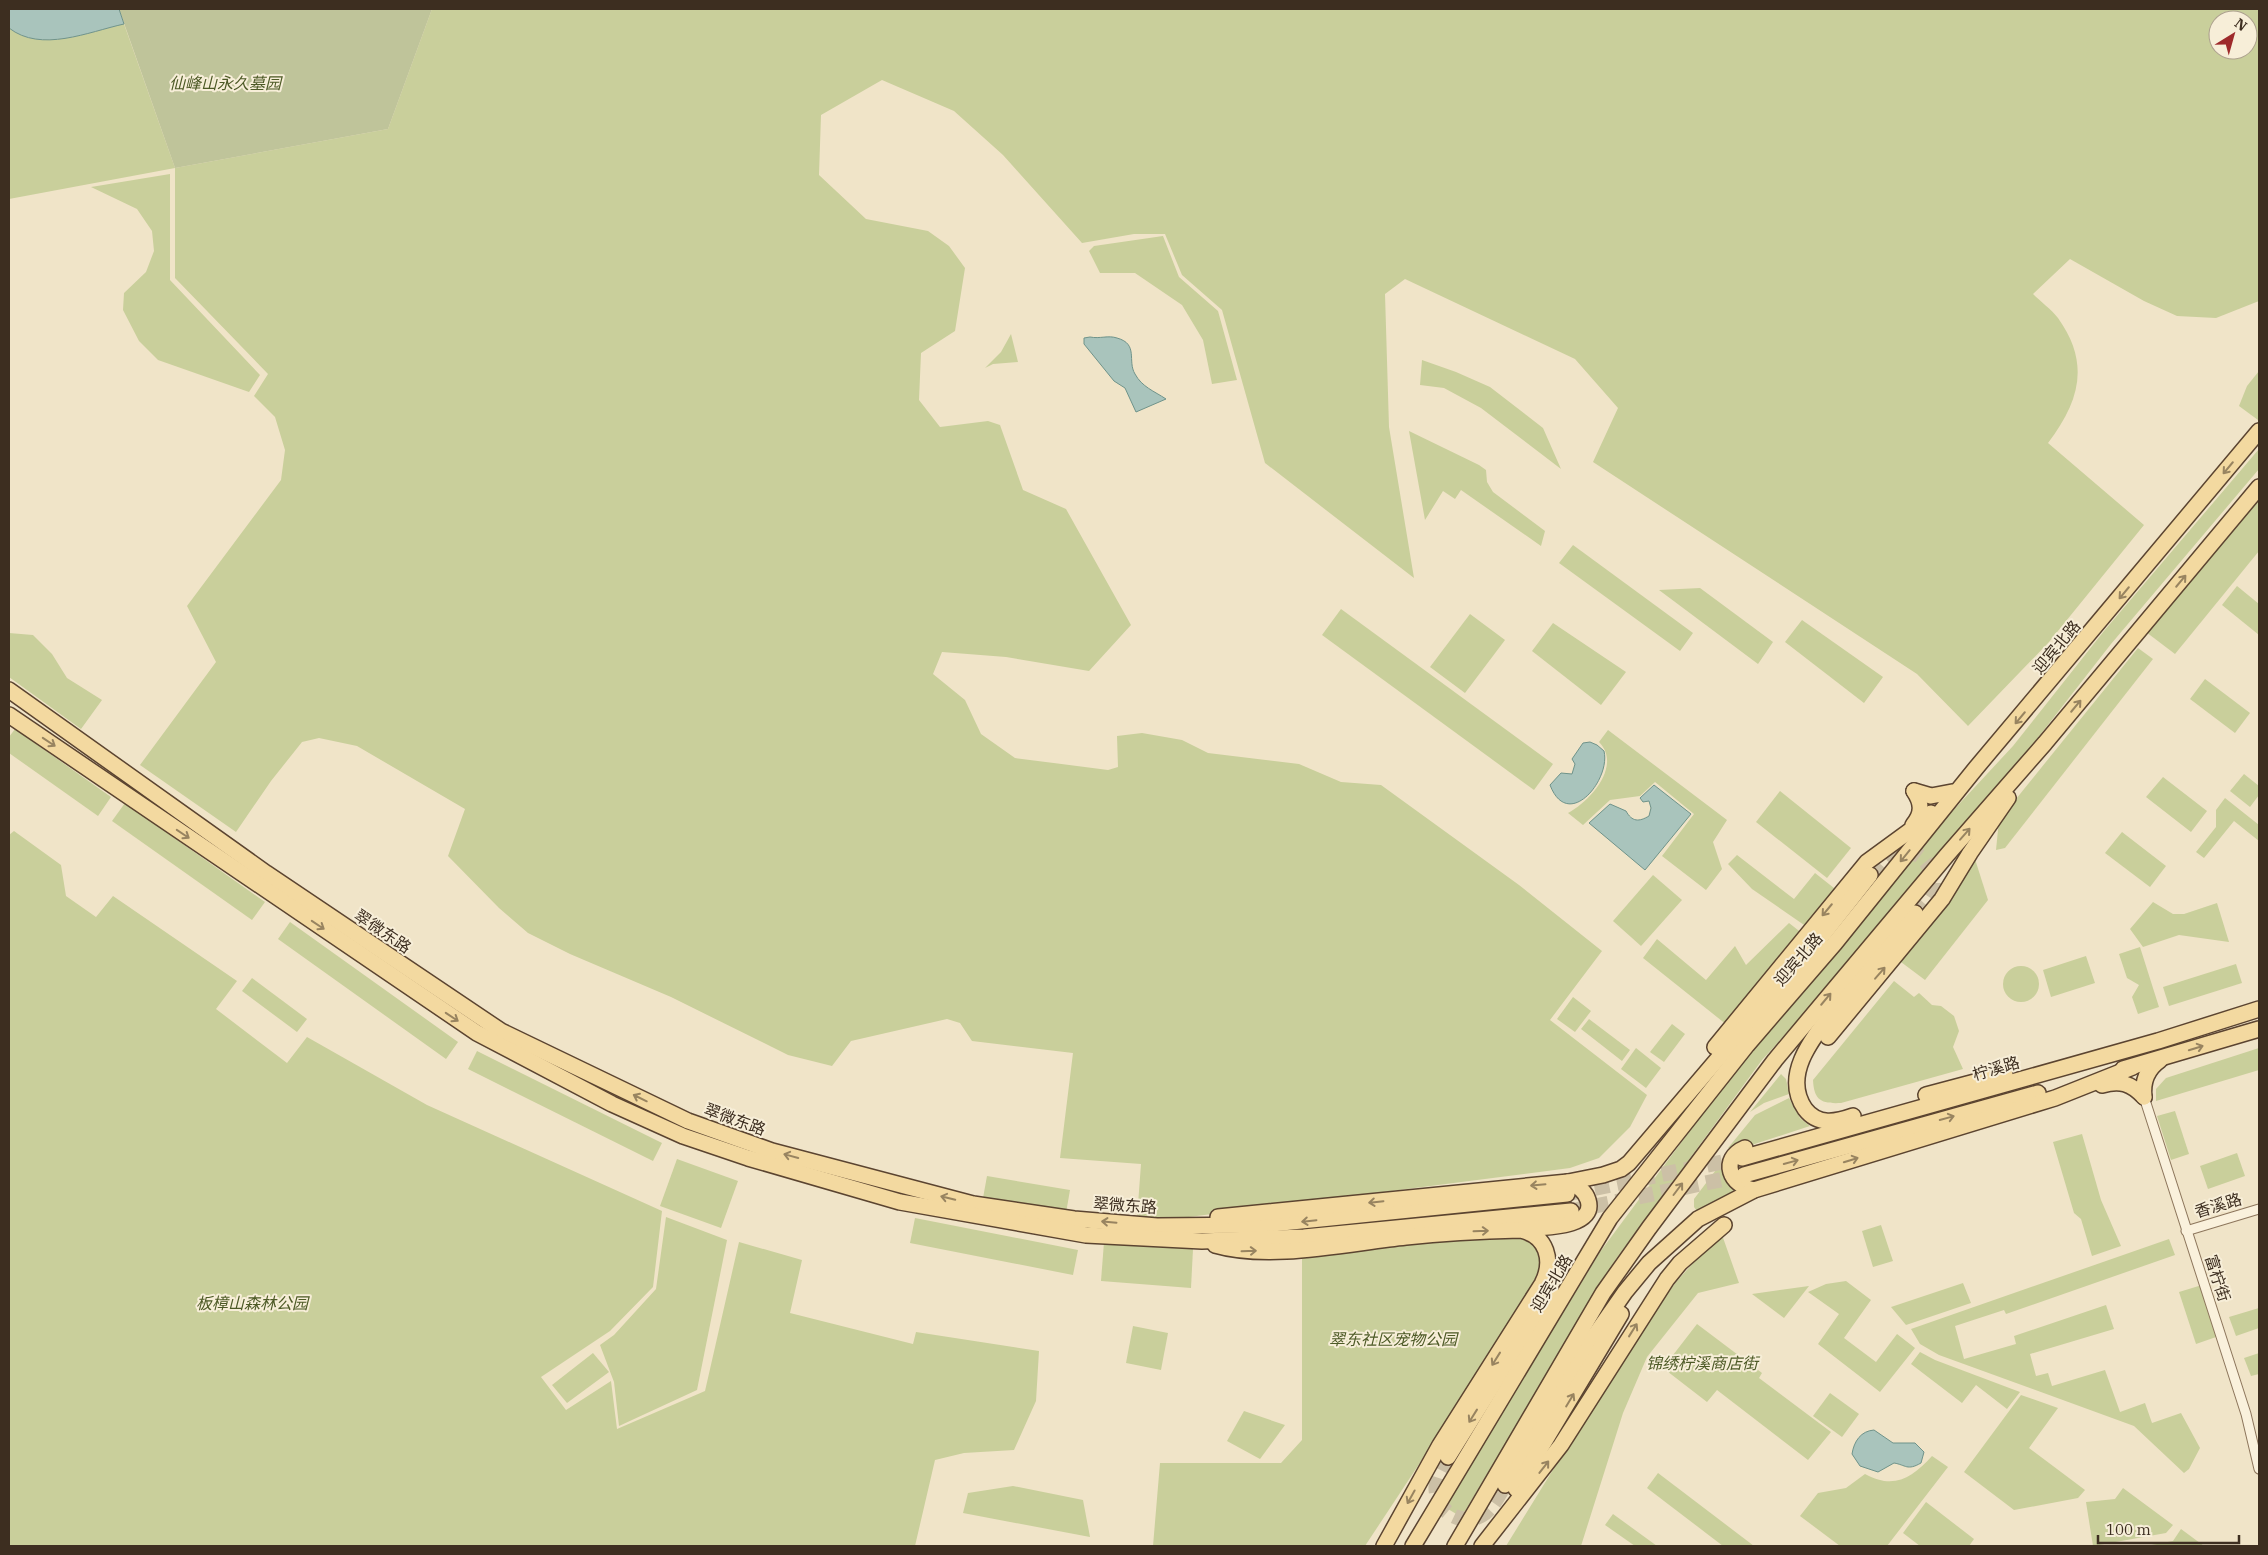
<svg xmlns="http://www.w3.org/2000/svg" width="2268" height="1555" viewBox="0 0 2268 1555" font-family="'IBM Plex Serif','Noto Sans SC',serif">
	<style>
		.green { fill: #c9cf9b; fill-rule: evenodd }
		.cemetery { fill: #bfc49a }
		.water { fill: #a9c4bc; stroke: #6f938a }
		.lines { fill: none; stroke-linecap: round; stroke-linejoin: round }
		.primary-tunnel { stroke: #ccc0a6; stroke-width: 15; stroke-dasharray: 15 8; stroke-linecap: butt }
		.minor-casing { stroke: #8d765c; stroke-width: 11 }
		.primary-casing { stroke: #5b4430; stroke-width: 18 }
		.minor { stroke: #faf1dc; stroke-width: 9 }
		.primary { stroke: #f3d9a0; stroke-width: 15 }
		.oneway { stroke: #988460 }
		.labels { text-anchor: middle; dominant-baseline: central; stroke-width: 4; stroke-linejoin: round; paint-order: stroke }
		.park-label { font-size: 16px; font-style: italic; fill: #4d5a26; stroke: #f7eed8 }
		.street-label { font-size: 16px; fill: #3d2e20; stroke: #f7eed8 }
	</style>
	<rect width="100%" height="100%" fill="#f0e4c8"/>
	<!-- green -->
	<g class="green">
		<path d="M432,9H2259V301L2216,318L2177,316L2144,301L2070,259L2033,294C2041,302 2051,309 2058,318C2091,364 2079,402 2048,443L2144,525L2049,642L1968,726L1917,674L1593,462L1618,408L1575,359L1405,279L1385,294L1389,427L1414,578L1265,463L1222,310L1182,275L1165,234H1134L1082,243L1003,155L954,111L882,80L821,115L819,175L866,219L928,231L949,246L965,268L955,331L921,353L919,400L940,427L988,421L1000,425L1023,490L1066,509L1131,625L1089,671L1006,657L942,652L933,674L965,700L981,734L1015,758L1108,770L1118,767L1117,736L1142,733L1182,740L1208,753L1299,764L1341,782L1381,785L1519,885L1602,951L1550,1020L1647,1095L1630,1127L1599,1158L1570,1168L1158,1221L1137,1218L1141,1164L1060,1158L1073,1053L972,1041L960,1023L947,1019L851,1041L832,1066L788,1055L671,997L570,954L528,933L499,908L448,856L465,809L357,746L319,738L302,742L271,781L236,832L140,765L216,662L187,606L281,480L285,450L275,417L254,396L268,374L175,278V168L9,199V28C41,53 88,32 124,24L175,168L388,129ZM2218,20H2248V50H2218Z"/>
		<polygon points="170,174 170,280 260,375 249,392 158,360 139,341 123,310 124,293 146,272 154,251 152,231 137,209 91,187"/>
		<polygon points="1163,236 1179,277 1218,311 1237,380 1212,384 1203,340 1182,305 1135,273 1100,273 1089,251 1094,246"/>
		<polygon points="1011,334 1018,362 993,364 985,368 1001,352"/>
		<polygon points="1422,360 1456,372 1490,387 1543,428 1561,469 1481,408 1444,388 1420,385"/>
		<polygon points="2259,371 2259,419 2258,420 2239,406 2247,386"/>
		<polygon points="1409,431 1479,465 1486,470 1487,482 1493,492 1545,531 1541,546 1461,490 1455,499 1443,491 1425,520"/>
		<polygon points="2259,449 2259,469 2111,644 2022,758 1849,964 1762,1060 1616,1259 1465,1511 1458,1515 1448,1509 1448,1500 1600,1252 1752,1047 1935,830 2013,746 2104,631"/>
		<polygon points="2259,498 2259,551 2175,654 2146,632"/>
		<polygon points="1573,545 1693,633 1680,651 1559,563"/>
		<polygon points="2237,586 2259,604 2259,635 2222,605"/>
		<polygon points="1700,588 1773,642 1758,664 1659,590"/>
		<polygon points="1341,609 1553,764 1534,790 1322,635"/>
		<polygon points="1470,614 1505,640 1465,693 1430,667"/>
		<polygon points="1802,620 1883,677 1864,703 1785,642"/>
		<polygon points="1553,623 1626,672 1601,705 1532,651"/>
		<polygon points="9,633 33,635 52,654 67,678 102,700 81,729 9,677"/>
		<polygon points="2138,648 2153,659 2005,848 1996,850 1999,820"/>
		<polygon points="2205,679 2250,713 2235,733 2190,699"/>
		<polygon points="15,729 111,797 98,816 9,753 9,737"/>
		<path d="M1608,730L1727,820L1713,842L1722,869L1706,890L1662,856L1694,814L1655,782L1640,796L1610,800L1583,825L1568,813C1591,801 1622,765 1599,742Z"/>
		<polygon points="2244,774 2259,786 2259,795 2250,807 2230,791"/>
		<polygon points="2163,777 2207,811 2191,832 2146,797"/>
		<polygon points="1780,791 1851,848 1827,878 1756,822"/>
		<polygon points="2225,798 2259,825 2259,841 2234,821 2204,858 2196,852 2216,827 2216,810"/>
		<polygon points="125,803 265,902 252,920 112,821"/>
		<polygon points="14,831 61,865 66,896 96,917 113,896 237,981 216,1009 287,1063 307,1037 427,1105 662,1211 653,1287 610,1331 541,1377 566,1410 611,1381 617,1429 705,1391 739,1242 802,1260 790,1313 913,1344 916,1332 1039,1351 1036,1401 1014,1450 964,1453 935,1460 915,1546 9,1546 9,835"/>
		<polygon points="2122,832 2166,866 2150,887 2105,853"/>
		<polygon points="1737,855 1794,899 1815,873 1839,892 1807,927 1752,889 1728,864"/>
		<polygon points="1974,856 1988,900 1925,980 1897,959"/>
		<polygon points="1653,875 1682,900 1641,946 1613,921"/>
		<polygon points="2153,902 2173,914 2184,914 2217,903 2229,942 2179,935 2143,947 2130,929"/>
		<polygon points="290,922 458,1042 446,1059 278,939"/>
		<polygon points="1789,923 1803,934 1727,1025 1643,958 1657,939 1706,980 1735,946 1746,965"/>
		<polygon points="2140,947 2159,1007 2138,1014 2132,997 2139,985 2127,978 2119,954"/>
		<polygon points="2086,956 2095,983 2051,997 2043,970"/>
		<polygon points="2236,964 2242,983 2169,1006 2163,987"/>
		<circle cx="2021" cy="984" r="18"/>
		<polygon points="252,978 307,1019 297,1032 242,991"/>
		<path d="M1894,981L1914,997L1919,993L1932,1005L1941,1006L1954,1016L1959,1031L1953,1047L1963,1069L1841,1103C1821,1104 1814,1100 1813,1080Z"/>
		<polygon points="1573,997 1591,1011 1575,1032 1557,1019"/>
		<polygon points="1589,1019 1630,1050 1622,1061 1581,1029"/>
		<polygon points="1672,1024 1685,1034 1664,1062 1650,1052"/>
		<polygon points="1636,1048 1661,1068 1646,1088 1621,1069"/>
		<polygon points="2259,1048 2259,1070 2156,1101 2156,1089 2166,1078"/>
		<polygon points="477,1051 662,1143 653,1161 468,1069"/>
		<polygon points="1781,1074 1786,1079 1789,1094 1764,1103 1750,1112"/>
		<polygon points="1789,1098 1800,1118 1810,1126 1733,1151 1728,1148 1755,1115"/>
		<polygon points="2175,1111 2189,1154 2171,1160 2157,1116"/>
		<polygon points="2082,1134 2101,1200 2121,1246 2092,1256 2081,1219 2074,1213 2053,1142"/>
		<polygon points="2237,1153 2245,1176 2208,1189 2200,1166"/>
		<polygon points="1725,1158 1724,1175 1734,1192 1699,1214 1694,1207 1694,1199"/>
		<polygon points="677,1159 738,1181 721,1228 660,1206"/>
		<polygon points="987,1176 1070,1190 1066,1213 983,1198"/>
		<polygon points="666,1217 727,1240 697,1390 619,1426 614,1382 600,1345 614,1335 656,1289"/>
		<polygon points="915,1218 1078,1250 1073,1275 910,1243"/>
		<polygon points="1881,1225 1893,1261 1873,1267 1862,1231"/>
		<polygon points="1721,1232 1739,1283 1698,1293 1647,1357 1623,1413 1581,1546 1506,1546 1641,1327 1677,1281"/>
		<path d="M1500,1233L1529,1238C1541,1255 1543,1260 1537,1280L1470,1387L1365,1546H1153L1160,1463H1281L1302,1440V1255L1378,1249Z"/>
		<polygon points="2169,1239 2175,1255 2006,1314 2004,1310 1955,1326 1964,1359 2016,1344 2014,1336 2106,1305 2114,1329 2030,1354 2036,1376 2048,1373 2052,1386 2105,1370 2120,1412 2145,1403 2152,1423 2181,1413 2200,1448 2189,1469 2184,1473 2134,1426 1939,1355 1920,1344 1911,1329"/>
		<polygon points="1104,1242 1193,1249 1191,1288 1101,1281"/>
		<polygon points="1846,1281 1871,1300 1844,1338 1876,1362 1897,1334 1915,1348 1880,1392 1818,1344 1839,1314 1808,1292 1826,1284"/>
		<polygon points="1963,1283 1971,1303 1906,1325 1891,1307"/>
		<polygon points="2202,1285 2219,1336 2196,1344 2179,1292"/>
		<polygon points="1809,1286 1784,1318 1752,1294"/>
		<polygon points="2259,1308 2259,1328 2236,1336 2229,1317"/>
		<polygon points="1697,1324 1762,1373 1759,1378 1831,1432 1808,1460 1717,1390 1707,1402 1663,1368"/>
		<polygon points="1133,1326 1168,1333 1161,1370 1126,1363"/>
		<polygon points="1920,1352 1935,1360 2020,1392 2007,1409 1976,1385 1962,1403 1911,1364"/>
		<polygon points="593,1353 609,1372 567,1403 552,1385"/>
		<polygon points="2259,1353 2259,1374 2251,1376 2244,1358"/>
		<polygon points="1830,1393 1859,1414 1842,1437 1813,1416"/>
		<polygon points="2021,1395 2058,1408 2029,1448 2085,1490 2078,1498 2014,1510 1964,1472"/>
		<polygon points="1244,1411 1285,1425 1260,1459 1227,1441"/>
		<path d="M1932,1456L1948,1467L1887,1546H1840L1800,1516L1818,1493L1846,1488L1865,1474C1894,1490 1912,1478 1932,1456Z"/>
		<polygon points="1658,1473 1754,1546 1723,1546 1647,1488"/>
		<polygon points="1013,1486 1083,1500 1090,1537 963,1513 968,1493"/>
		<polygon points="2123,1488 2173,1525 2166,1533 2093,1546 2086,1502 2115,1499"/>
		<polygon points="1926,1502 1974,1539 1969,1546 1920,1546 1903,1533"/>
		<polygon points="1613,1514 1657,1546 1635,1546 1605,1525"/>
		<polygon points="2181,1529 2204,1546 2146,1546 2173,1541"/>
	</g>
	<!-- cemetery -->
	<polygon class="cemetery" points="119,9 432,9 388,129 175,168"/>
	<!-- water -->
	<g class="water">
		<path d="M9,9H119L124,24C88,32 41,53 9,28Z"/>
		<path d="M1090,337C1100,339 1108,335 1117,338C1139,344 1127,361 1135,374C1142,387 1154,391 1166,399L1136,412L1125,388L1114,381L1084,344V338Z"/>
		<path d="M1590,742L1597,745L1604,751C1611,780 1568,832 1550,785L1561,773L1572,774L1575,764L1572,759L1583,743Z"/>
		<path d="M1654,785L1691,814L1645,870L1589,823L1610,804L1626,811C1632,822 1639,822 1649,816L1651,808L1649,801L1643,802L1640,798Z"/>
		<path d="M1874,1430L1893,1443H1915L1924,1452L1921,1463C1907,1471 1906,1465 1894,1463L1878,1472L1860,1466L1852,1454C1854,1441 1861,1431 1874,1430Z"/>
	</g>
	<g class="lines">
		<!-- primary-tunnel -->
		<g class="primary-tunnel">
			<path d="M1870,875C1877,865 1883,855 1895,852C1918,844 1940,871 1932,892C1929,900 1921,907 1915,913"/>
			<polyline points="1572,1193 1742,1158"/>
			<polyline points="1571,1211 1744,1175"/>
			<path d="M1448,1457C1443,1466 1435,1478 1436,1489C1437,1514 1465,1528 1485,1513C1494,1506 1499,1494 1505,1485"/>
		</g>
		<!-- minor casing -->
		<g class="minor-casing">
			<g id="minor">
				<polyline points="2144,1097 2246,1414 2259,1469"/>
				<polyline points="2186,1231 2259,1209"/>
			</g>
		</g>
		<!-- primary casing -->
		<g class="primary-casing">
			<g id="primary">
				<polyline points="9,690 266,873 501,1031 688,1121 772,1151 973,1204 1074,1219 1157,1226 1263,1225 1567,1194"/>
				<polyline points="9,715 477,1033 612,1104 683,1136 748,1158 900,1202 1086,1235 1202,1241 1304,1237 1571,1211"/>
				<polyline points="1914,791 1931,796 1952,792"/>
				<path d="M1913,825C1923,813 1922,803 1914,791"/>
				<path d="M1845,996C1823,1027 1778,1070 1805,1109C1818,1126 1836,1122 1853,1116"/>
				<polyline points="1838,1003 1915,913"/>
				<polyline points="1828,1037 1942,899 1970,853 2008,798"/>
				<polyline points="1715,1047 1867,862 1919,824 1931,813"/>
				<polyline points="2123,1069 2259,1029"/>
				<path d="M2102,1085C2120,1080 2131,1083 2144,1097"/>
				<polyline points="1926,1095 2005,1074"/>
				<path d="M2144,1097C2142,1081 2147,1069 2160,1060"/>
				<path d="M1745,1148C1719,1159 1730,1186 1754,1190"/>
				<polyline points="1742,1158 2158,1041 2259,1009"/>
				<polyline points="1744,1175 2038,1093"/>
				<polyline points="1218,1217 1568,1182 1603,1175 1621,1169 1629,1163 1814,946 1870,875"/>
				<path d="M1522,1229C1539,1227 1597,1229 1588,1200C1585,1190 1576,1185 1568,1182"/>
				<path d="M1215,1245C1270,1261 1348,1243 1406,1237C1444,1233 1482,1231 1520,1230C1547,1235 1554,1261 1542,1284L1440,1445L1384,1546"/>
				<polyline points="1448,1457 1518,1345 1553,1295"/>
				<polyline points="1505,1485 1590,1342 1625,1292 1649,1263 1698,1219 1754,1190 2055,1098 2133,1067"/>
				<polyline points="1516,1489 1621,1314"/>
				<polyline points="1413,1546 1610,1218 1747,1045 1835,943 1976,768 2259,431"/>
				<polyline points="1455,1546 1603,1293 1649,1228 1775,1060 1947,855 2045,743 2259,487"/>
				<polyline points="1482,1546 1561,1445 1667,1279 1680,1263 1724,1225"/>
			</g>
		</g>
		<!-- minor -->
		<use href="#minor" class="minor"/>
		<!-- primary -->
		<use href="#primary" class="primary"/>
	</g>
	<!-- one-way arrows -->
	<defs><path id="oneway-shaft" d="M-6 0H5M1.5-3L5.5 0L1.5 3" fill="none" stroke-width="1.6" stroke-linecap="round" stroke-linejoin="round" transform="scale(1.25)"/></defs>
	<g class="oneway">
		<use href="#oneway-shaft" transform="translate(2228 468) rotate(130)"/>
		<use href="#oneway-shaft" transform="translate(2181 581) rotate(-50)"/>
		<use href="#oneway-shaft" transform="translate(2124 593) rotate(130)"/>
		<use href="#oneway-shaft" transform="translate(2076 706) rotate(-50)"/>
		<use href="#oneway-shaft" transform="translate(2020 718) rotate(130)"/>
		<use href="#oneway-shaft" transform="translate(49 742) rotate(34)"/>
		<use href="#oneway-shaft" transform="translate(183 834) rotate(34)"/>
		<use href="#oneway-shaft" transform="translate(1965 834) rotate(-49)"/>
		<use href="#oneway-shaft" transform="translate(1905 856) rotate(129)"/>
		<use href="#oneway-shaft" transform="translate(1827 910) rotate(130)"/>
		<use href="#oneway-shaft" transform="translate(318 925) rotate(34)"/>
		<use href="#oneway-shaft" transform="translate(1880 973) rotate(-49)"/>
		<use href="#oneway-shaft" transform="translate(1826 999) rotate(-50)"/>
		<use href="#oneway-shaft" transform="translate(452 1017) rotate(34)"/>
		<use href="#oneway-shaft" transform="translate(2196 1048) rotate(-17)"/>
		<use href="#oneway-shaft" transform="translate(640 1098) rotate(-154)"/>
		<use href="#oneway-shaft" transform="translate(1947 1118) rotate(-15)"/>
		<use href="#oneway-shaft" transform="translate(791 1156) rotate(-165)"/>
		<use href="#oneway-shaft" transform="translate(1851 1160) rotate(-17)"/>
		<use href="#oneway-shaft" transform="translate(1791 1162) rotate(-15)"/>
		<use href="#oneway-shaft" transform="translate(1538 1185) rotate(175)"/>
		<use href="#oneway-shaft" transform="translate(1678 1189) rotate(-53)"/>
		<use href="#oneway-shaft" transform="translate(948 1198) rotate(-166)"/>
		<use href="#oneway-shaft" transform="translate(1376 1202) rotate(174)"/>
		<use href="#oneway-shaft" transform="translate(1309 1221) rotate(174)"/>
		<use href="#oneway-shaft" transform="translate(1109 1222) rotate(-175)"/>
		<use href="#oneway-shaft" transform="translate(1481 1231) rotate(-2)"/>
		<use href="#oneway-shaft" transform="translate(1249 1251) rotate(-2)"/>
		<use href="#oneway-shaft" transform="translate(1633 1330) rotate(-58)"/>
		<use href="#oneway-shaft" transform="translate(1496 1359) rotate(122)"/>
		<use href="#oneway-shaft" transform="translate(1570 1400) rotate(-59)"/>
		<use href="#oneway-shaft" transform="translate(1473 1416) rotate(122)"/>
		<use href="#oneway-shaft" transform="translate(1544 1467) rotate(-52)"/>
		<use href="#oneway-shaft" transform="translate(1411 1497) rotate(119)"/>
	</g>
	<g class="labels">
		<!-- park labels -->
		<g class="park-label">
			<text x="225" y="83">仙峰山永久墓园</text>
			<text x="252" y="1303">板樟山森林公园</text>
			<text x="1393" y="1339">翠东社区宠物公园</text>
			<text x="1702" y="1363">锦绣柠溪商店街</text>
		</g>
		<!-- street labels -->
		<g class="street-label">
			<text transform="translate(2056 647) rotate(-50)">迎宾北路</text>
			<text transform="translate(383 931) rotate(34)">翠微东路</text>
			<text transform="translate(1798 959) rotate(-49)">迎宾北路</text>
			<text transform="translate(1996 1068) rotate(-16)">柠溪路</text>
			<text transform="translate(735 1119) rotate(20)">翠微东路</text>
			<text transform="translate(1125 1205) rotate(4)">翠微东路</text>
			<text transform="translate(2218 1205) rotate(-17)">香溪路</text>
			<text transform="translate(2218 1278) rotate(72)">富柠街</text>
			<text transform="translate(1551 1283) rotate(-59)">迎宾北路</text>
		</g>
	</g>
	<!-- border -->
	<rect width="2268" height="1555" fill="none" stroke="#3d2e20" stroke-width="20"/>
	<!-- north arrow -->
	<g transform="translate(2233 35) rotate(37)"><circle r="24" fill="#f7eed8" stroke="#ada18e"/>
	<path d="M0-4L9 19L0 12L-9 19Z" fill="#9e2a2b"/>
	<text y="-8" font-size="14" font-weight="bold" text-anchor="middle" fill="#3d2e20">N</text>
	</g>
	<!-- scale -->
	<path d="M2098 1535v8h141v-8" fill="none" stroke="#3d2e20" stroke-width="2.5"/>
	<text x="2106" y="1535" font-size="15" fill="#3d2e20" stroke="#f7eed8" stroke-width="4" paint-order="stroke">100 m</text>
</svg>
